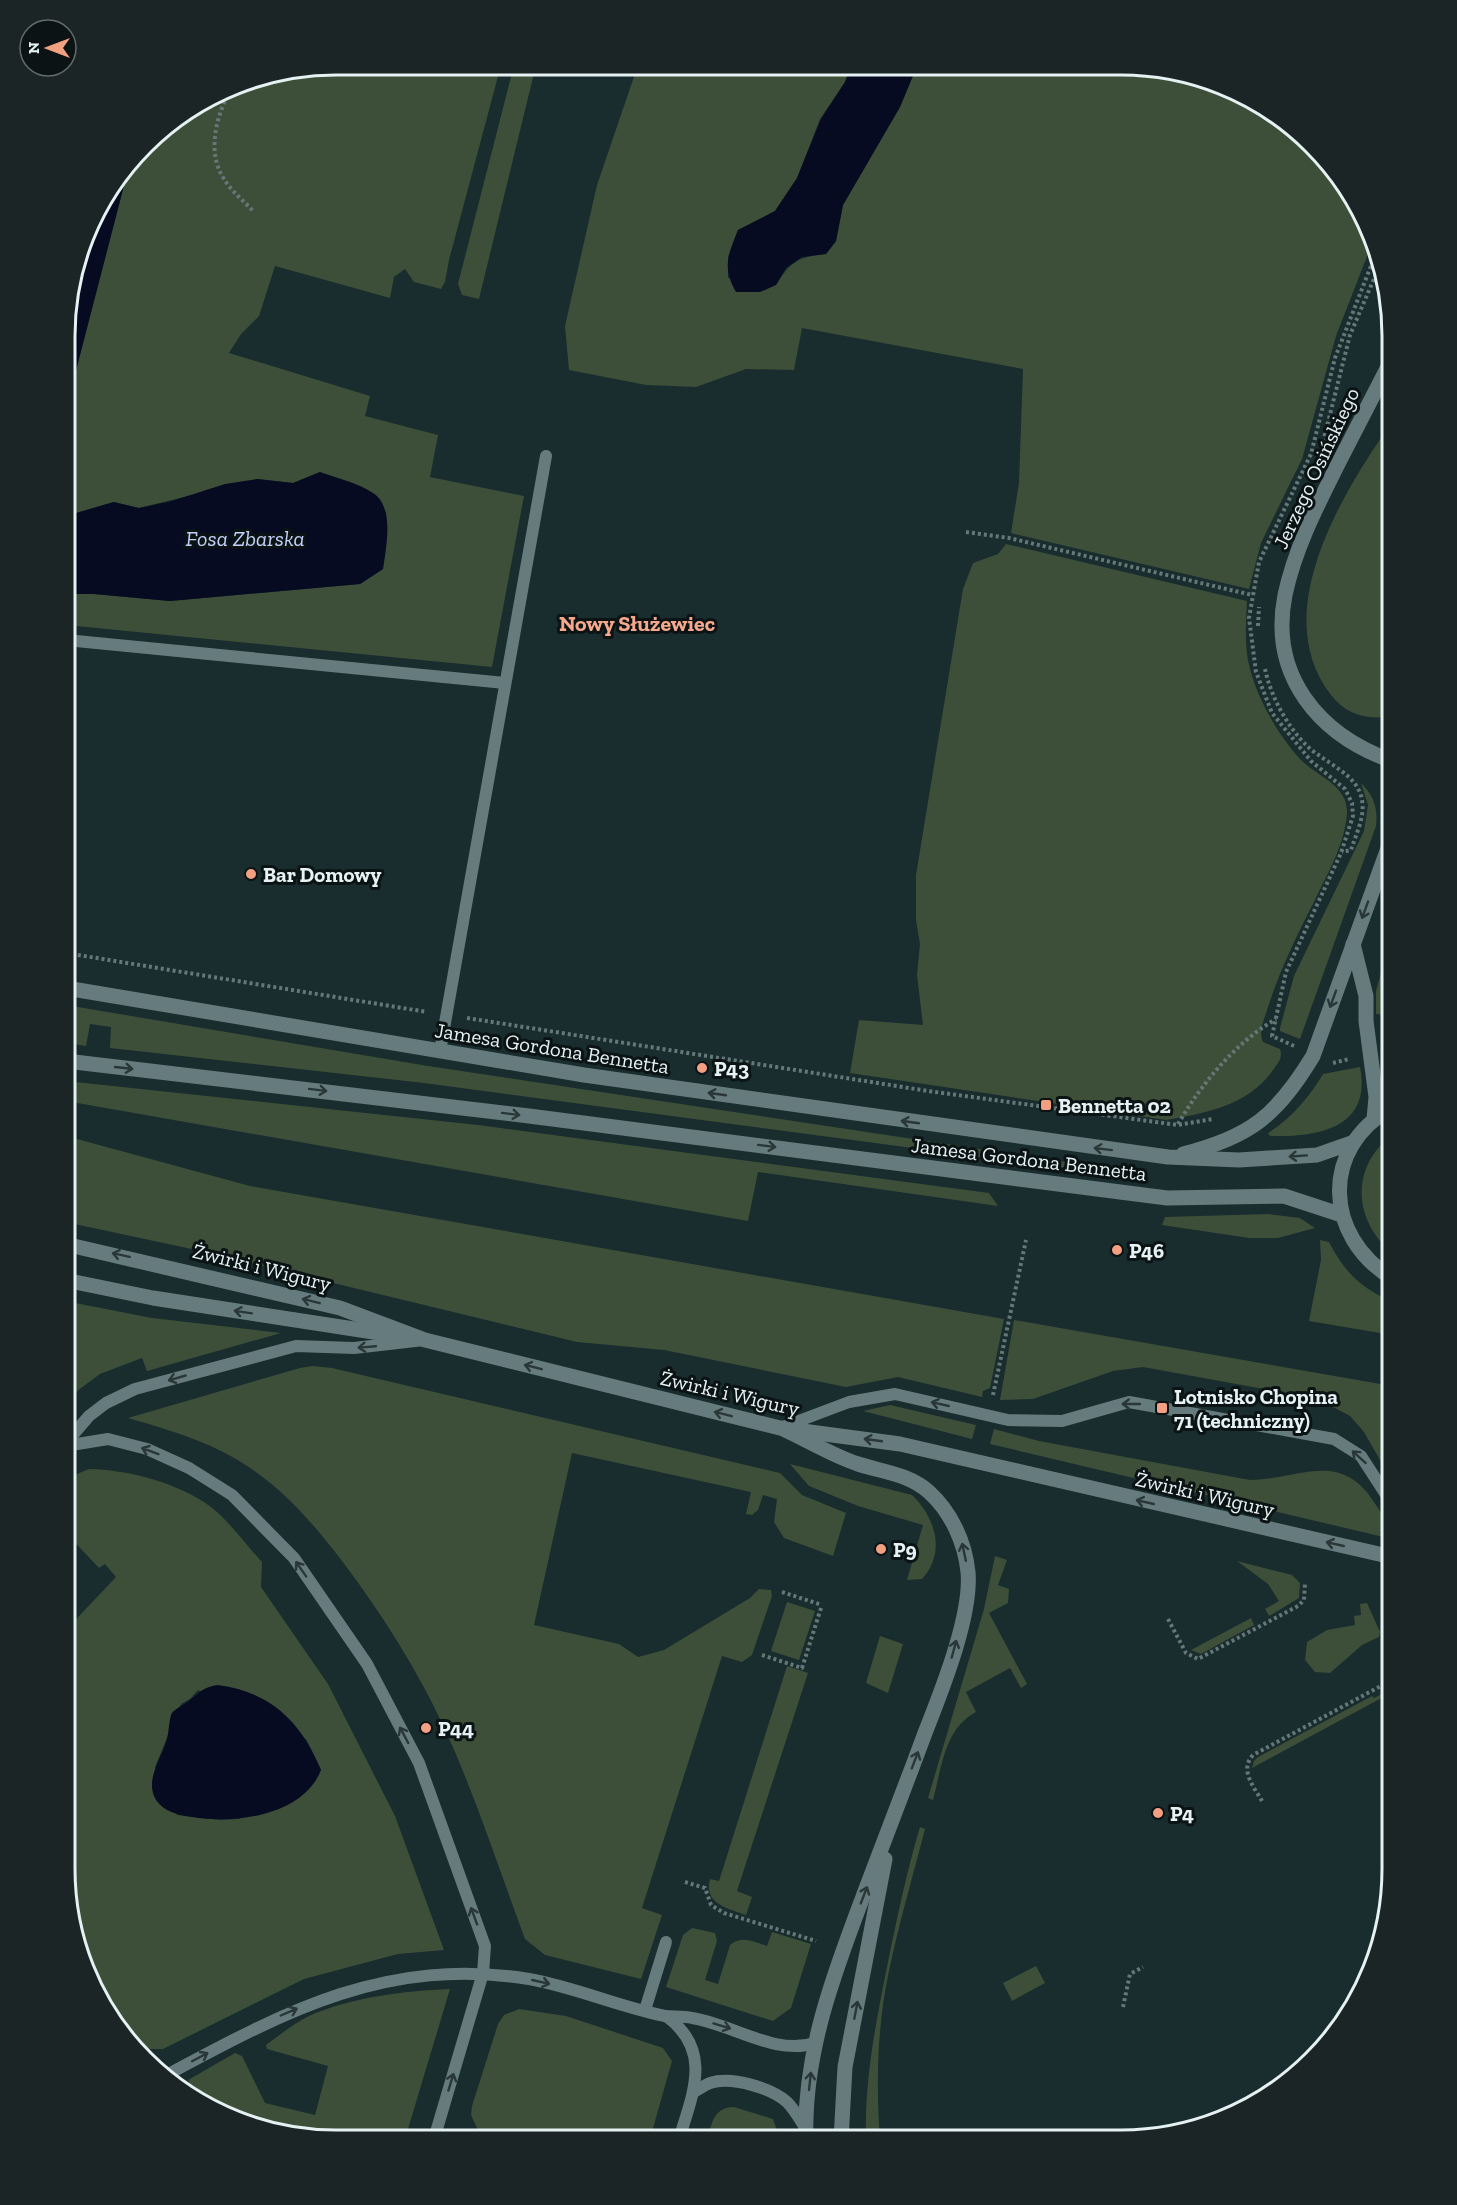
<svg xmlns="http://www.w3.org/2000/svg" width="1457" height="2205" viewBox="0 0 1457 2205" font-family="'Zilla Slab',serif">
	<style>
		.green { fill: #3d4f38; fill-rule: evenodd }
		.water { fill: #060b21 }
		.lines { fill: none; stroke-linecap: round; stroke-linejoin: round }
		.path { stroke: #667778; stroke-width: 4; stroke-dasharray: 3 3; stroke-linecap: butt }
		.lane { stroke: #657b7d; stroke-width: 12 }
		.street { stroke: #657b7d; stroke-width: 15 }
		.secondary { stroke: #657b7d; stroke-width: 15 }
		.oneway { stroke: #2a3739 }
		.poi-dot { fill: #f3a082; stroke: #0b1314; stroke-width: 2 }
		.labels { text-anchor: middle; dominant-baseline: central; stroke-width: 6; stroke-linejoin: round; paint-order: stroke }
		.street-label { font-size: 21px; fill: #e5f1f2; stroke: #0b1314 }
		.poi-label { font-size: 21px; font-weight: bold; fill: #e5f1f2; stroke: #0b1314; text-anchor: start }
		.water-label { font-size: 22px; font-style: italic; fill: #c2d0fa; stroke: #0b1314 }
		.neighbourhood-label { font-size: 22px; font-weight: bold; fill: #f6a88d; stroke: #0b1314 }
		.rim { fill: none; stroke: #e5f1f2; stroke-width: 3 }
	</style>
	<rect width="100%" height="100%" fill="#192c2e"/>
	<!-- green -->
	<g class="green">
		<polygon points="336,65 501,65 449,260 445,282 441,289 414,282 405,269 394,277 390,298 275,266 259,316 241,334 229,353 370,396 365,416 438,435 430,477 524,496 492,667 66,625 66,594 94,594 170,601 360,584 383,569 387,534 386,512 320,472 293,483 257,479 139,508 113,502 66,516 67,405 128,170 157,132 233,85"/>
		<polygon points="514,65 536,65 479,299 462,295 458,284"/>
		<path d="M638,65L851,66L845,82L820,119L797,178L775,211L738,230L728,257V278L776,285C791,261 798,257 826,254L836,241L843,205L900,107L917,66L1156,67L1224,85L1286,120L1336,171L1372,232L1373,241L1336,336L1302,459L1261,543L1249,589L1011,533L1019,483L1023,369L802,328L794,370L746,369L696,387L646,385L569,370L565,326L597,185Z"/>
		<path d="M1392,422V715C1370,722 1345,714 1331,695C1267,613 1343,492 1392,422Z"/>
		<path d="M1006,544L1247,601C1246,623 1244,647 1250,669C1258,700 1280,738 1301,760C1318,777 1348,785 1347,813C1345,845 1327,874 1314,902C1296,937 1280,970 1268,1007C1265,1018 1258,1030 1263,1042L1280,1049C1283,1058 1278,1063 1273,1070C1248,1106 1205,1113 1166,1120L850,1073L859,1020L923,1025L917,975L920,944L916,920V875L963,589L973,563L998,554Z"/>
		<path d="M1361,783C1374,796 1378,808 1376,826L1300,1039L1280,1031V1028L1294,976L1364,831L1368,805Z"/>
		<polygon points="1392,933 1392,988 1385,1015 1376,1014 1376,991"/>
		<polygon points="66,1005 428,1066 1080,1164 1079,1170 424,1083 110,1048 111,1027 90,1024 86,1046 66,1043"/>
		<path d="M1360,1067C1372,1129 1317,1137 1270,1136L1268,1133C1291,1119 1310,1096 1323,1074Z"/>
		<polygon points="66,1081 478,1125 989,1193 998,1206 758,1172 748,1221 66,1101"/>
		<path d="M1392,1135V1253C1353,1220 1350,1167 1392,1135Z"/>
		<polygon points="66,1136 250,1186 1004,1319 990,1388 983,1391 982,1397 898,1377 846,1387 664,1350 577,1342 201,1251 65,1222"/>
		<polygon points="1269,1214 1300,1218 1315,1228 1278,1238 1249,1238 1162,1225 1165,1217"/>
		<path d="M1320,1240L1329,1242C1344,1271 1361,1289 1392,1301V1335L1309,1321L1321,1260Z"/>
		<path d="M65,1301L152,1318L281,1333L147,1371L142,1358L100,1374L65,1400C65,1377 66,1356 68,1334C69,1325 65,1312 65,1301Z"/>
		<polygon points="1014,1320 1392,1386 1392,1481 1364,1432 1350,1416 1318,1399 1143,1367 1113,1371 1033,1399 1000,1400"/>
		<path d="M313,1366L332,1368L780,1473L802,1495L846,1513L833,1556L784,1538L774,1522L777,1499L763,1495L758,1510L752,1515L746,1514L751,1492L572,1453L534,1625L619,1644L638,1657L664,1650L750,1598L759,1589L771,1590L772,1596L752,1655L742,1662L722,1656L642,1908L662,1915L641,1979L545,1955L525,1939C502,1877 481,1813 455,1752C427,1685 386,1619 342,1561C316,1527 288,1494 253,1470C215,1443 172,1431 128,1418L300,1368Z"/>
		<polygon points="890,1405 976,1425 972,1439 863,1411"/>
		<path d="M994,1429L1039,1441L1250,1480C1301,1479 1341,1448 1376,1505C1383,1516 1392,1526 1392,1539L990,1444Z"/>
		<path d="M790,1464L912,1495C936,1518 946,1553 922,1579L907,1580L923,1525L858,1506L809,1486Z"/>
		<path d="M89,1469C127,1470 171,1481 204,1502C226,1516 244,1543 262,1562L261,1587L328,1684L395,1816L444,1950L398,1954L304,1979L163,2049H150L126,2040L85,1973L65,1869V1631L116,1577L105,1564L99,1568L65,1532V1479ZM198,1690L306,1739L321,1770L239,1819L220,1820L177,1815L155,1767L181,1704L190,1699Z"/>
		<path d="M995,1556L1007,1560L998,1585L1009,1589L1008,1603L989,1613L1027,1684L1021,1688L1010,1668L966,1692L976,1712C944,1729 942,1767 933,1800L928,1798L984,1609Z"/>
		<polygon points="1237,1561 1292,1575 1300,1583 1299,1598 1269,1616 1265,1609 1279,1601 1268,1584"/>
		<polygon points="787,1602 815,1611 799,1660 771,1651"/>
		<polygon points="1367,1603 1380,1632 1379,1637 1362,1645 1330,1673 1315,1672 1305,1660 1307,1642 1327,1630 1355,1625 1354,1616 1361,1615 1360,1604"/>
		<polygon points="1251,1618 1254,1625 1201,1654 1191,1650"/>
		<polygon points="880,1636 903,1644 888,1693 866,1683"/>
		<path d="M787,1666L808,1673L737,1891L752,1897L746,1915C729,1909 703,1904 710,1879L719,1881Z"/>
		<polygon points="1388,1691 1389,1694 1252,1768 1254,1761 1258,1757 1372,1696 1374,1698"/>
		<path d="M920,1827L925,1829C913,1876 899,1923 889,1971C877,2026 876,2084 880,2140H866C864,2078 877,2017 889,1957C898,1914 907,1870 920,1827Z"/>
		<path d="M692,1928L715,1933L717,1941L705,1980L718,1984L730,1945C742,1935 754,1942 767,1946L772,1932L811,1944L791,2008L773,2021L666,1987L683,1935Z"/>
		<polygon points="1036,1966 1045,1983 1012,2001 1003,1983"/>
		<path d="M450,1989L405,2139L301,2138L233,2120L197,2099L188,2080L235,2053L242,2056L265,2103L315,2115L328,2066L267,2049L266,2045C280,2035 294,2023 309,2016C352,1997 403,1991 450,1989Z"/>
		<polygon points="519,2009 566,2016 663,2048 672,2061 650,2139 482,2139 471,2115 472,2106 498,2024 504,2015"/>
		<path d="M734,2107L773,2119L780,2140L707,2139C712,2123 714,2107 734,2107Z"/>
	</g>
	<!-- water -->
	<g class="water">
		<path d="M851,66H917L900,107L843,205L836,241L826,254L802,257L786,268L776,285L760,292H736C722,268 728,255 738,230L775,211L797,178L821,119L845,82Z"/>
		<polygon points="128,170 67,405 67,301 93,216"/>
		<path d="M320,472C337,478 358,483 373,493C395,507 386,548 383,569L360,584L170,601L94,594H66V516L114,502L139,508L172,501L225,484L257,479L293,483Z"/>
		<path d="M218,1685C270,1692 301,1721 321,1770C303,1816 235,1824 192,1817C179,1815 164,1812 156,1800C143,1778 165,1755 168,1734C172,1705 169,1716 191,1699C201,1691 204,1687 218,1685Z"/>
	</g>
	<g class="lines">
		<!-- path -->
		<g class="path">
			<path d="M232,85C218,113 205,150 224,179C231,191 244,201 253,211"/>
			<polyline points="1323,442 1350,335 1379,267"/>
			<polyline points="966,532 1009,538 1252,595"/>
			<polyline points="1258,626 1259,607"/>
			<path d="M1265,669C1271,697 1287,726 1307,746C1325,763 1358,774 1362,800C1365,817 1356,834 1351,850L1342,852"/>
			<polyline points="66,953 427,1012"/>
			<polyline points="467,1018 928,1091 1178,1125 1213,1119"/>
			<polyline points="1294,1046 1272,1036 1286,972 1341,853 1353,816 1352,803 1345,789 1311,761 1272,713 1256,672 1249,618 1259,562 1311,454 1335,358 1376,253"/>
			<polyline points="1333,1063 1349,1059"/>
			<path d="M1178,1124C1202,1083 1235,1043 1276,1019"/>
			<polyline points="993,1395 1026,1240"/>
			<polyline points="782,1592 822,1605"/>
			<polyline points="1168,1619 1186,1653 1198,1659 1298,1606 1304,1600 1305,1583"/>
			<polyline points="762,1655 802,1668 821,1608"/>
			<path d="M1262,1801C1254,1787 1239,1770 1253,1755L1392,1680"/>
			<polyline points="685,1882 705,1888 711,1905 724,1913 816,1941"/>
			<polyline points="1123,2007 1130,1974 1143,1967"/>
		</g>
		<!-- lane -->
		<g class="lane">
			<polyline points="66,640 505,683"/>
			<polyline points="440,1051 546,456"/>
			<polyline points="780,1428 849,1402 895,1394 1008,1420 1062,1421 1129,1402 1334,1439 1361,1456 1392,1504"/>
			<polyline points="65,1444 89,1416 106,1403 135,1389 296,1346 354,1348 424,1340"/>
			<polyline points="65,1446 108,1439 147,1449 189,1468 232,1495 294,1558 367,1664 419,1763 485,1946 483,1973 434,2139"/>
			<polyline points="645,2010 666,1942"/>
			<path d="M666,2016C713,2050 693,2093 679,2139"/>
			<path d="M163,2077C284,2012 386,1956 529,1979C575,1987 619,2007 665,2016C674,2017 683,2016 692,2018C732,2024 775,2056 815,2043"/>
			<path d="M694,2092C699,2089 705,2085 710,2083C732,2076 771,2088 787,2102C795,2110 800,2120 806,2129"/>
		</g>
		<!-- street -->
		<g class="street">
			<path d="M785,1430C809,1441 833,1456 858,1464C883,1472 909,1474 929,1492C951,1512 965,1542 968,1572C972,1616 941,1692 925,1733C905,1787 884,1841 864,1894C834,1973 803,2054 806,2140"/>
			<polyline points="841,2140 845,2067 885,1859"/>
		</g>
		<!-- secondary -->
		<g class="secondary">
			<path d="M1392,761C1319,735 1269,676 1285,595C1295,548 1317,506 1338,464C1356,429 1374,394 1392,359"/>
			<polyline points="1353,944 1366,996 1366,1021 1376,1097 1374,1119"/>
			<polyline points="66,988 584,1075 1168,1157 1239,1160 1317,1155 1354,1142"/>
			<polyline points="66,1061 529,1116 1167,1198 1284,1196 1342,1215"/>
			<path d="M1183,1154C1251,1137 1277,1115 1313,1056L1392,837"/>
			<polyline points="65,1244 340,1308 425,1340 780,1428 900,1444 1392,1557"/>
			<path d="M1392,1278C1324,1237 1320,1147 1392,1108"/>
			<polyline points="65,1280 153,1298 393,1335"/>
		</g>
	</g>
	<!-- one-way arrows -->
	<defs><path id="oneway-shaft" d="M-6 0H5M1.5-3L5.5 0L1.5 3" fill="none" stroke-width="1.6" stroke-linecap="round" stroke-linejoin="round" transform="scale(1.5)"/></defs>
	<g class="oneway">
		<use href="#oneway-shaft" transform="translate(1365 910) rotate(110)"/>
		<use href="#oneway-shaft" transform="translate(1333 999) rotate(110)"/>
		<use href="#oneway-shaft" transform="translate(124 1068) rotate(6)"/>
		<use href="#oneway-shaft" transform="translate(318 1090) rotate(7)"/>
		<use href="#oneway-shaft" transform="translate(717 1094) rotate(-172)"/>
		<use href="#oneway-shaft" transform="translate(511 1114) rotate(7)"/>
		<use href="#oneway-shaft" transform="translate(910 1122) rotate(-172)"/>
		<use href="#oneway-shaft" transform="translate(767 1146) rotate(7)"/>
		<use href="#oneway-shaft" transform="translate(1103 1149) rotate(-173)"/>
		<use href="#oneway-shaft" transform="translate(1298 1156) rotate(176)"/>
		<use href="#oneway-shaft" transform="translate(121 1255) rotate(-168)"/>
		<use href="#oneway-shaft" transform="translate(311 1301) rotate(-166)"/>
		<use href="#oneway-shaft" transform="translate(243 1312) rotate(-171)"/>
		<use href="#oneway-shaft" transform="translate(367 1347) rotate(175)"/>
		<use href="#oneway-shaft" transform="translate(533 1367) rotate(-166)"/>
		<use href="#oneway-shaft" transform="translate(177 1378) rotate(164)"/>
		<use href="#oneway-shaft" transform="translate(940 1404) rotate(-167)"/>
		<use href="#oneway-shaft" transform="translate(1131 1404) rotate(180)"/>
		<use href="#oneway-shaft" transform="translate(723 1414) rotate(-166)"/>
		<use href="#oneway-shaft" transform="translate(873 1440) rotate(-172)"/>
		<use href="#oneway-shaft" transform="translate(150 1451) rotate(-159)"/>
		<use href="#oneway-shaft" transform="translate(1359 1457) rotate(-138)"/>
		<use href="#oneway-shaft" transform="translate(1145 1502) rotate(-167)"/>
		<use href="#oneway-shaft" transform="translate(1335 1544) rotate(-167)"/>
		<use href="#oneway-shaft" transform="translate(964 1552) rotate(-102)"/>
		<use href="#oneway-shaft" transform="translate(301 1569) rotate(-125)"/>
		<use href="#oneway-shaft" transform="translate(954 1649) rotate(-75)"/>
		<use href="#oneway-shaft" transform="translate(404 1735) rotate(-118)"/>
		<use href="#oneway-shaft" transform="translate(915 1760) rotate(-69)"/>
		<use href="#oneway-shaft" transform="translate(864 1895) rotate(-69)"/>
		<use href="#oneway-shaft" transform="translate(474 1916) rotate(-110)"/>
		<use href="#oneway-shaft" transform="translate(541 1982) rotate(13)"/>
		<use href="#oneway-shaft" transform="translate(856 2010) rotate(-79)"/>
		<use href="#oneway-shaft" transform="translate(289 2012) rotate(-23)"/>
		<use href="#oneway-shaft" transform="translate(722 2026) rotate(17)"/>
		<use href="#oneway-shaft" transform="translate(200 2057) rotate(-28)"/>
		<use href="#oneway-shaft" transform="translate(810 2081) rotate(-84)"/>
		<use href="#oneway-shaft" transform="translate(451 2082) rotate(-73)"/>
	</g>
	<!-- markers -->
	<g class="poi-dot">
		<circle cx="251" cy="874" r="6"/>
		<circle cx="702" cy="1068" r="6"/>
		<rect x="1040" y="1099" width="12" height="12" rx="3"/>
		<circle cx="1117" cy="1250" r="6"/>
		<rect x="1156" y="1402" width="12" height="12" rx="3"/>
		<circle cx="881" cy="1549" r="6"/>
		<circle cx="426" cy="1728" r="6"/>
		<circle cx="1158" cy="1813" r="6"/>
	</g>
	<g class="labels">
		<!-- street labels -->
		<g class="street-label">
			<text transform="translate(1316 468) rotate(-65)">Jerzego Osińskiego</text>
			<text transform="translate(552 1048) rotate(9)">Jamesa Gordona Bennetta</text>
			<text transform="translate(1029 1159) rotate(7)">Jamesa Gordona Bennetta</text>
			<text transform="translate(262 1267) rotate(14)">Żwirki i Wigury</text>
			<text transform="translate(730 1393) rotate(13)">Żwirki i Wigury</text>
			<text transform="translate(1205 1494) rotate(13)">Żwirki i Wigury</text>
		</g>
		<!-- poi labels -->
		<g class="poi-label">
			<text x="263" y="874">Bar Domowy</text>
			<text x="714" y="1068">P43</text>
			<text x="1058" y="1105">Bennetta 02</text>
			<text x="1129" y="1250">P46</text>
			<text x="1174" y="1396">Lotnisko Chopina<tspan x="1174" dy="24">71 (techniczny)</tspan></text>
			<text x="893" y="1549">P9</text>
			<text x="438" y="1728">P44</text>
			<text x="1170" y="1813">P4</text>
		</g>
		<!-- water labels -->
		<g class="water-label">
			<text x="245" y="538">Fosa Zbarska</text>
		</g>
		<!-- neighbourhood labels -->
		<g class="neighbourhood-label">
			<text x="637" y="623">Nowy Służewiec</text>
		</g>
	</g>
	<!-- crop -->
	<path d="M0 0H1457V2205H0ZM336 75H1121A261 261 0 0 1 1382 336V1869A261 261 0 0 1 1121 2130H336A261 261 0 0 1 75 1869V336A261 261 0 0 1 336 75Z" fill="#1c2526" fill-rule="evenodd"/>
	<path class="rim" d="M336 75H1121A261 261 0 0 1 1382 336V1869A261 261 0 0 1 1121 2130H336A261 261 0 0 1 75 1869V336A261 261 0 0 1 336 75Z"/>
	<!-- north arrow -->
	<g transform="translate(48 48) rotate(270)"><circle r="28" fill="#0b1314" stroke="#626c6d" stroke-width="1.5"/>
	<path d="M0-4.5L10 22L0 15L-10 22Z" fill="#f3a082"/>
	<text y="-9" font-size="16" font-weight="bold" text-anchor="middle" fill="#e5f1f2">N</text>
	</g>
</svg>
